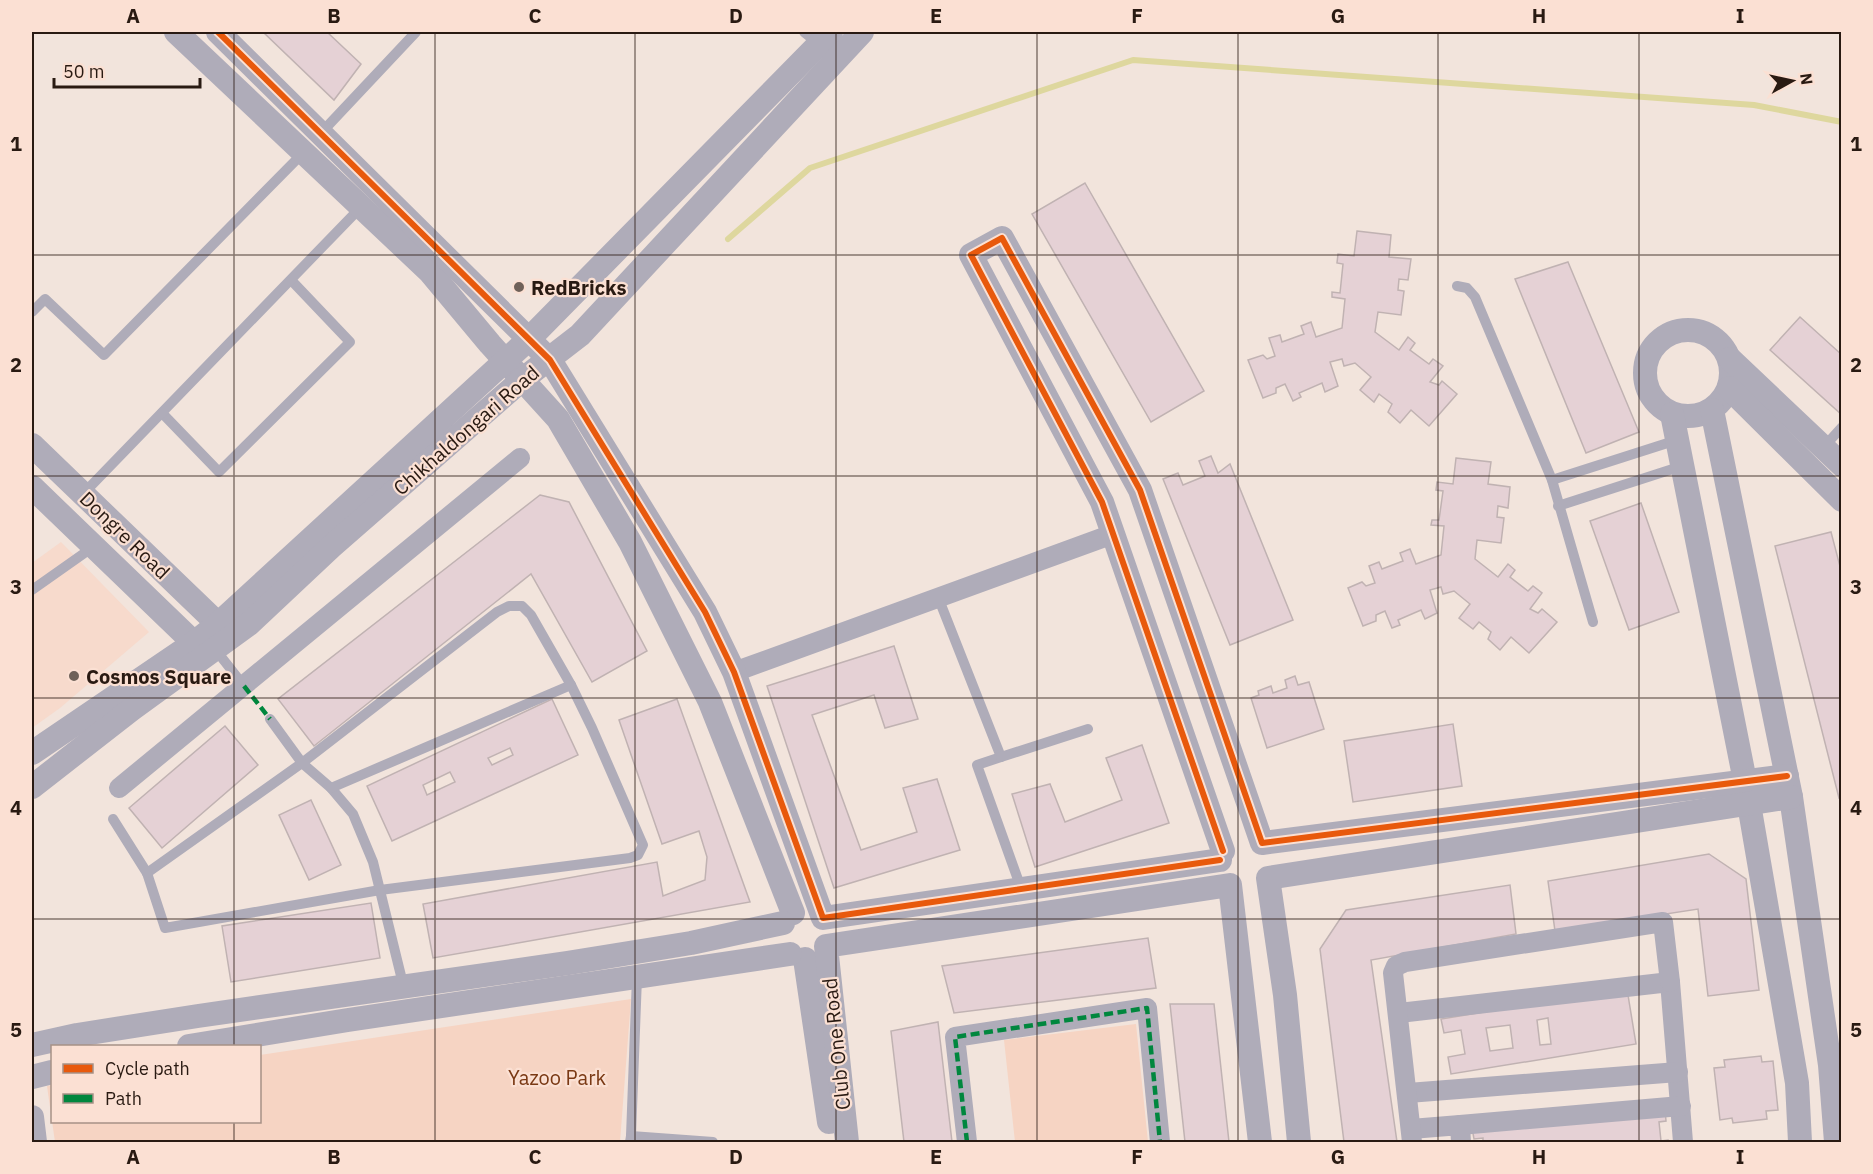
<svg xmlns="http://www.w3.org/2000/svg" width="1873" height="1174" viewBox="0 0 1873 1174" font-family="'IBM Plex Sans',sans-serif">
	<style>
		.built { fill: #f7dacc }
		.green { fill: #f6d4c3 }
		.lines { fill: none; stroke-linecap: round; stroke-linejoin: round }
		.stream { stroke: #ded79e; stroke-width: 6 }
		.building { fill: #e5d1d5; stroke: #c0b2b2; stroke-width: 1.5; fill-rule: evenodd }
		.service { stroke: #afacb9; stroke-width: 10 }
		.minor { stroke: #afacb9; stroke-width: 20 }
		.tertiary { stroke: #afacb9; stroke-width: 24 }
		.quiet { stroke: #00873e; stroke-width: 4.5; stroke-dasharray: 9 4.5; stroke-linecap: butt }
		.cycleway-casing { stroke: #fbe0d3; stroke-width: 10 }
		.cycleway { stroke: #e8590c; stroke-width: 6 }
		.grid { fill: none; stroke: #291a12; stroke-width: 1.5; stroke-opacity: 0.55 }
		.poi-dot { fill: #6f6159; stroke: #fbe0d3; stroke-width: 2 }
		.labels { text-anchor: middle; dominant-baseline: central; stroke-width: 4.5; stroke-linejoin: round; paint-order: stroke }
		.poi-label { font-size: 20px; font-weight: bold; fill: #291a12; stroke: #fbe0d3; text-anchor: start }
		.street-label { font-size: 20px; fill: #291a12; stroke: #fbe0d3 }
		.park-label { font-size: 20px; fill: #7a3914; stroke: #fbe0d3 }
		.neatline { fill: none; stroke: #291a12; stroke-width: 2 }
		.grid-label { font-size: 20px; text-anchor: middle; font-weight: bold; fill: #291a12 }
	</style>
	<rect width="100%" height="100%" fill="#f2e4dc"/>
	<!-- built -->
	<polygon class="built" points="61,542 149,632 60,708 32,728 32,563"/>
	<!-- green -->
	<g class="green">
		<polygon points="631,999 620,1142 55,1142 47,1086 52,1085 52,1122 260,1122 260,1055"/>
		<polygon points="1136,1024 1148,1142 1015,1142 1004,1040"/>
	</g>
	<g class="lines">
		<!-- stream -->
		<polyline class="stream" points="728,239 810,168 1133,60 1754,105 1842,122"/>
	</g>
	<!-- building -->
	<g class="building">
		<polygon points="263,32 327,32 361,64 334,100"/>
		<polygon points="1085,183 1204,391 1151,422 1032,214"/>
		<polygon points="1357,231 1391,235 1389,257 1411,259 1408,280 1399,279 1398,290 1404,291 1401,315 1378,312 1375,332 1399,350 1408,337 1415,343 1410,350 1429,364 1433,359 1443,366 1430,382 1439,385 1442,381 1457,394 1429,426 1411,410 1400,423 1388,412 1392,404 1379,394 1374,402 1360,390 1371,377 1355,363 1344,366 1342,359 1330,362 1338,386 1325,392 1322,383 1299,393 1301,397 1293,401 1285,384 1276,388 1276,393 1263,398 1248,360 1263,355 1267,359 1275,356 1269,338 1280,335 1282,342 1304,334 1301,326 1311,322 1316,337 1342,328 1345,299 1332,297 1332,292 1340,293 1343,264 1337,263 1338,254 1354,256"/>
		<polygon points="1568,262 1639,432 1586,453 1515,279"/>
		<polygon points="1800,317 1842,355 1842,415 1770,350"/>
		<polygon points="1211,456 1218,473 1230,464 1293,620 1230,645 1163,479 1178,473 1183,485 1205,476 1199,461"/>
		<polygon points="1456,458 1491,462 1488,484 1510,487 1508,508 1498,506 1497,517 1504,518 1501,543 1477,540 1475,559 1498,577 1508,564 1515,570 1510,577 1528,591 1533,586 1542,593 1530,609 1538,613 1542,609 1557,622 1529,653 1511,637 1500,650 1488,639 1491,632 1479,622 1473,629 1459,618 1470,604 1454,591 1443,594 1441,587 1430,590 1437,613 1425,619 1421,610 1398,620 1400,625 1392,628 1385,611 1376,615 1376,621 1363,626 1348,588 1362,582 1366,586 1375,583 1369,566 1379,562 1382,569 1403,561 1400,553 1410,549 1416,564 1441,555 1444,526 1431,525 1432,520 1439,520 1443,491 1436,490 1437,482 1453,484"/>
		<polygon points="540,495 569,502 647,651 592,682 531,574 314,746 278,699"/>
		<polygon points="1641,503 1679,612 1629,630 1590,521"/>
		<polygon points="1831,532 1842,574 1842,797 1839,798 1775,546"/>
		<polygon points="894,646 918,719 885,728 874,695 812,715 861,850 917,832 903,788 937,779 960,850 834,888 767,686"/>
		<polygon points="1295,676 1298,685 1309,682 1324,729 1267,748 1251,698 1259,695 1258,691 1271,686 1273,693 1287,688 1285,680"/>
		<path d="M552,699L578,755L392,841L367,786ZM510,748L513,755L492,765L488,758ZM450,772L455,782L427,795L423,785Z"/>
		<polygon points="677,699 750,902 433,958 423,904 657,862 663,896 705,880 707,857 699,831 662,844 619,720"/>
		<polygon points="1453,724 1462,786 1353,802 1344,741"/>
		<polygon points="225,726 258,765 162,848 129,808"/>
		<polygon points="1142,745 1169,823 1035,867 1012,794 1050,784 1065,822 1122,800 1106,758"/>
		<polygon points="311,800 341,865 309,880 279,815"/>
		<polygon points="1709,854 1746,879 1759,990 1708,996 1698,909 1555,931 1548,881"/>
		<polygon points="1510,885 1516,934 1371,960 1397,1142 1344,1142 1320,949 1346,910"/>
		<polygon points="371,903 380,958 231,982 222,926"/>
		<polygon points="1148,938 1156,988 954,1013 942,966"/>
		<path d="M1627,989L1636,1044L1451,1074L1448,1057L1465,1054L1461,1030L1444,1033L1441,1019ZM1548,1018L1551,1044L1540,1045L1537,1020ZM1510,1025L1513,1048L1490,1051L1486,1028Z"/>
		<polygon points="1170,1004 1214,1004 1229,1142 1185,1142"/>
		<polygon points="938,1022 952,1142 904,1142 891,1031"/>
		<polygon points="1761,1056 1762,1062 1773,1061 1778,1110 1766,1111 1767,1119 1733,1123 1732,1118 1720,1120 1714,1068 1725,1067 1724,1060"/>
		<polygon points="1665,1110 1666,1121 1659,1122 1661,1141 1668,1140 1668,1142 1483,1142 1483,1138 1474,1139 1472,1128"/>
	</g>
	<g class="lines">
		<!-- service -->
		<g class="service">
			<polyline points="804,32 819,44"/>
			<polyline points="321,133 416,32"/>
			<polyline points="1457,286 1467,288 1475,297 1552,480 1593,622"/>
			<polyline points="32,312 45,299 104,355 303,153"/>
			<polyline points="162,413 219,472 350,342 291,280"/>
			<polyline points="1823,448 1842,427"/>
			<polyline points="1552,480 1677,440"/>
			<polyline points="83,494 361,207"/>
			<polyline points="1558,506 1682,466"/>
			<polyline points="32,590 93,547"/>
			<polyline points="938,597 1001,757 977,765 1021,888"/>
			<polygon points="509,606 522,606 531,615 571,685 592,728 643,845 638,855 630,858 380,890 165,928 147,873 302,763 497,612"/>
			<polyline points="215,649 244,686"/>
			<polyline points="270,719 302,763 331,788 353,814 373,862 404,988"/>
			<polyline points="1001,757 1088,729"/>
			<polyline points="331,788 571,685"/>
			<polyline points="113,819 147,873"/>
			<polyline points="631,1136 637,977"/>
			<polyline points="630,1142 631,1136 713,1142"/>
		</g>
		<!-- minor -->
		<g class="minor">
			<polyline points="734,672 1113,534"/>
			<polyline points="119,788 520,458"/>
			<polyline points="1399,1013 1670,982 1683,1142"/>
			<polyline points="1408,1093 1678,1072"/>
			<polyline points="1460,1125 1681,1106"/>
			<polyline points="1411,1129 1460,1125 1461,1142"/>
			<polyline points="967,1142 955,1037 1147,1008 1160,1142"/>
			<polyline points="1412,1142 1393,973 1396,966 1405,962 1663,922 1670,982"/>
		</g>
		<!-- tertiary -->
		<g class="tertiary">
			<polyline points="176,32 430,272 490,344 558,419 630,542 710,702 793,913"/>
			<polyline points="218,32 550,360 705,612 734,672 823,918 1220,860"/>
			<circle cx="1688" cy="373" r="43"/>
			<polyline points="1730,359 1842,465"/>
			<polyline points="1729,388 1842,500"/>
			<polyline points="1712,410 1791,797 1830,1065 1836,1142"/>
			<polyline points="1672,414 1745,781 1797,1083 1800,1142"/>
			<polyline points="32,445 218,624"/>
			<polyline points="32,487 194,643"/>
			<polyline points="32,753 194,643 218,624 529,339 831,32"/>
			<polyline points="32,787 132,709 249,624 331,547 523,379 580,335 862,32"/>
			<polyline points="1223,851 1102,502 971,255 1002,238 1140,490 1262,843 1787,776"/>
			<polyline points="805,959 829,1122"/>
			<polyline points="32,1045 77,1035 198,1016 568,963 691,943 783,923"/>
			<polyline points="189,1046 348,1020 790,954"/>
			<polyline points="32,1077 52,1072"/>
			<polyline points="32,1117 35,1142"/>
			<polyline points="847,1142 826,946 1230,885 1260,1142"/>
			<polyline points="1299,1142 1285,995 1268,878 1791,797"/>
		</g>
		<!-- quiet -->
		<g class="quiet">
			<polyline points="244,686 270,719"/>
			<polyline points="967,1142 955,1037 1147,1008 1160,1142"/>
		</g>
		<!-- cycleway casing -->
		<g class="cycleway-casing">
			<g id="cycleway">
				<polyline points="218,32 550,360 705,612 734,672 823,918 1220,860"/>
				<polyline points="1223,851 1102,502 971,255 1002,238 1140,490 1262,843 1787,776"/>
			</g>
		</g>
		<!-- cycleway -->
		<use href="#cycleway" class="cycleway"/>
	</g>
	<!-- grid -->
	<path class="grid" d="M234,32V1046M435,32V1142M635,32V1142M836,32V1142M1037,32V1142M1238,32V1142M1438,32V1142M1639,32V1142M32,255H1842M32,476H1842M32,698H1842M32,919H1842M234,1122V1142"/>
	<!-- markers -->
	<g class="poi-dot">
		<circle cx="519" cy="287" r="6"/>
		<circle cx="74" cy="676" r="6"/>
	</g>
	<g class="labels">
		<!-- poi labels -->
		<g class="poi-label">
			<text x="531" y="287">RedBricks</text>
			<text x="86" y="676">Cosmos Square</text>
		</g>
		<!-- street labels -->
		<g class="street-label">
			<text transform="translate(466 430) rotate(-41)">Chikhaldongari Road</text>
			<text transform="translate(125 535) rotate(44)">Dongre Road</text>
			<text transform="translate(836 1044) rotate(-96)">Club One Road</text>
		</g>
		<!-- park labels -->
		<g class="park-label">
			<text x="557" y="1077">Yazoo Park</text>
		</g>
	</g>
	<!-- border -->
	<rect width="1873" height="1174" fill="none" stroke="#fbe0d3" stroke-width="66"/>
	<!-- legend -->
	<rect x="51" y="1045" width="210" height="78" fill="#fbe0d3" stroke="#a79186" stroke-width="1.5"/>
	<rect x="63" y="1064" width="30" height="9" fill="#e8590c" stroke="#a79186" stroke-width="1.5"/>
	<text x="105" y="1075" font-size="18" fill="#291a12">Cycle path</text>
	<rect x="63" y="1094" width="30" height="9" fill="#00873e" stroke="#a79186" stroke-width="1.5"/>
	<text x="105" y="1105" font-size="18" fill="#291a12">Path</text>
	<!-- north arrow -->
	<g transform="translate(1792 81) rotate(82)" stroke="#fbe0d3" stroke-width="4.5" paint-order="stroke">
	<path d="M0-4.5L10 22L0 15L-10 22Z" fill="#291a12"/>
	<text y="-9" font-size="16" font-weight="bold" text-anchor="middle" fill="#291a12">N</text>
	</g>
	<!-- scale -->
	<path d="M54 78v9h146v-9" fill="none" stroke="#291a12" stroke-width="3"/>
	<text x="63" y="78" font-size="18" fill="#291a12" stroke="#fbe0d3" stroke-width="4.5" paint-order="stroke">50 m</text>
	<rect x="33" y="33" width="1807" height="1108" class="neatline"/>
	<g class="grid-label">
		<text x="133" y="23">A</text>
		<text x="334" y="23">B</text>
		<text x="535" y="23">C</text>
		<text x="736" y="23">D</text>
		<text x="936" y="23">E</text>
		<text x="1137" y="23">F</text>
		<text x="1338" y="23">G</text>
		<text x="1539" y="23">H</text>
		<text x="1740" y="23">I</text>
		<text x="16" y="151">1</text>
		<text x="1856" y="151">1</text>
		<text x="16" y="372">2</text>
		<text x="1856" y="372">2</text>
		<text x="16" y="594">3</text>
		<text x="1856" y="594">3</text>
		<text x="16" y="815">4</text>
		<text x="1856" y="815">4</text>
		<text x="16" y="1037">5</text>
		<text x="1856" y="1037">5</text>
		<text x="133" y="1164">A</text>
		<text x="334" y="1164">B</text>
		<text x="535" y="1164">C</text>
		<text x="736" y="1164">D</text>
		<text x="936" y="1164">E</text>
		<text x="1137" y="1164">F</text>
		<text x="1338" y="1164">G</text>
		<text x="1539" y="1164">H</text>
		<text x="1740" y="1164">I</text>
	</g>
</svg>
